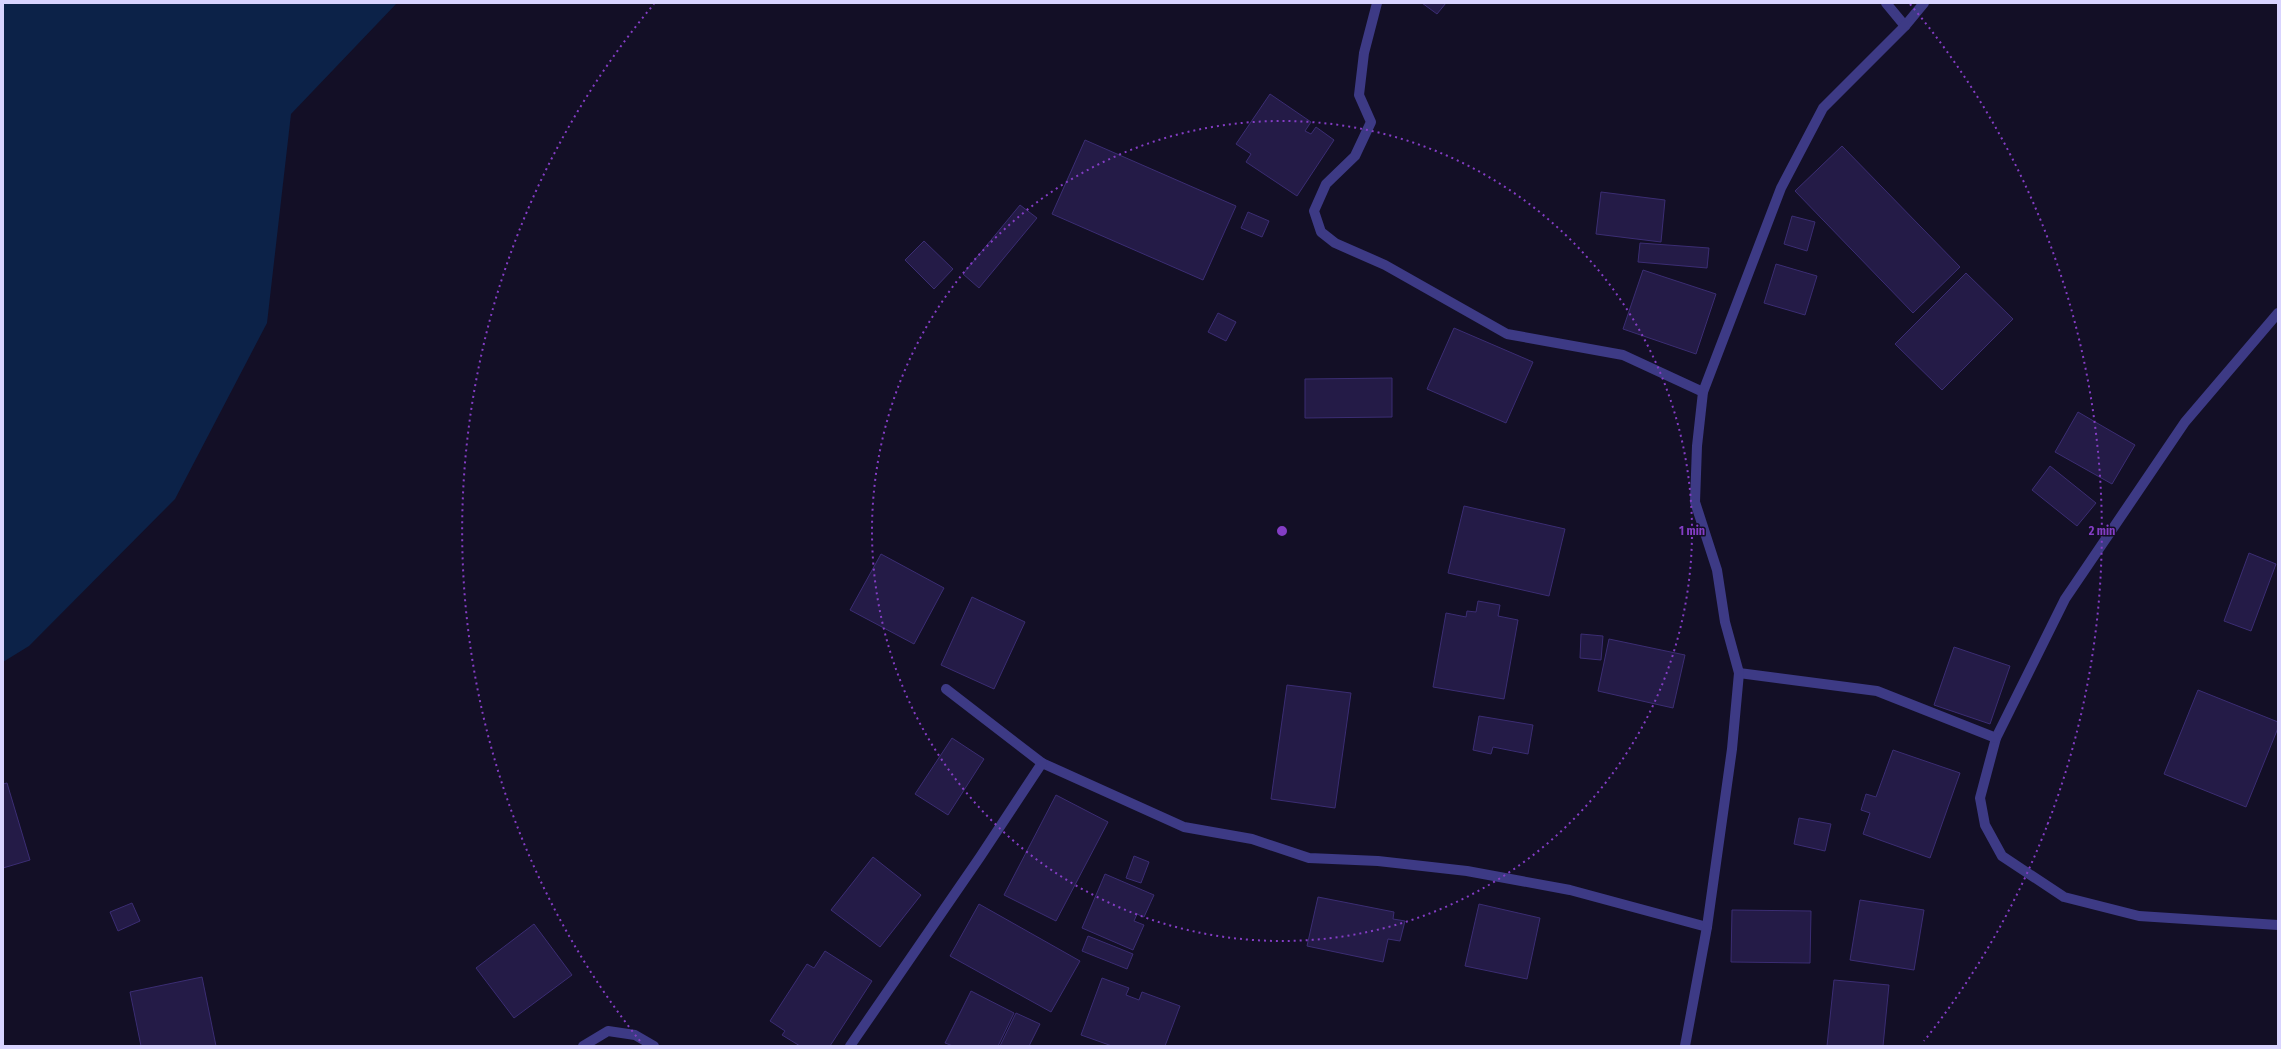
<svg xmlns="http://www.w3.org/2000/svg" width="2281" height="1049" viewBox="0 0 2281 1049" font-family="'Fira Sans Condensed',sans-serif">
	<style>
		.water { fill: #0c2248 }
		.building { fill: #241b47; stroke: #3b2d73 }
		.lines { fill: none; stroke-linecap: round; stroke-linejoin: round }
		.street { stroke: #3d3a85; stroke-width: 10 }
		.ring { fill: none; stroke: #843dc5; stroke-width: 2; stroke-dasharray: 2 4 }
		.centre { fill: #843dc5; stroke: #130f26; stroke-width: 2 }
		.ring-label { font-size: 12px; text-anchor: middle; font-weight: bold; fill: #843dc5; stroke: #130f26; stroke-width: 3; stroke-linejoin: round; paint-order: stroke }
	</style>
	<rect width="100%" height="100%" fill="#130f26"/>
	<!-- water -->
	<polygon class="water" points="3,3 397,3 291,114 267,323 175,499 29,646 3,662"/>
	<!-- building -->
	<g class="building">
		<polygon points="1422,3 1446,3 1437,14"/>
		<polygon points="1270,94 1311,122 1305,131 1311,134 1316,127 1334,140 1297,196 1246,162 1251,154 1236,144"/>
		<polygon points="1085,140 1236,206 1203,280 1052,214"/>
		<polygon points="1842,146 1960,267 1913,313 1795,191"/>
		<polygon points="1601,192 1665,200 1661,242 1596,234"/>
		<polygon points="1020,205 1037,218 979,288 963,274"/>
		<polygon points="1248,212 1269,221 1262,237 1241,228"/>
		<polygon points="1792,216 1815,222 1807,251 1784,244"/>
		<polygon points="924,241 953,269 934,289 905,260"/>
		<polygon points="1640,243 1709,248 1707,268 1638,262"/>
		<polygon points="1776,264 1817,276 1805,315 1764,303"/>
		<polygon points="1643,270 1716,294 1696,354 1623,329"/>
		<polygon points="1966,273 2013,319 1942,390 1895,344"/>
		<polygon points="1218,313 1236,322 1226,341 1208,332"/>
		<polygon points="1454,328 1533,362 1506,423 1427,389"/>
		<polygon points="1392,378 1392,417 1305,418 1305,379"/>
		<polygon points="2078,412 2135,445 2112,484 2055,452"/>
		<polygon points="2050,466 2096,503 2077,526 2032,490"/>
		<polygon points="1464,506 1565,529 1549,596 1448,573"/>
		<polygon points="2249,553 2276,564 2251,631 2224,621"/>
		<polygon points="881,554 944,588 914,644 850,610"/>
		<polygon points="972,597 1025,622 994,689 941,665"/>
		<polygon points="1478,601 1500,605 1498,616 1518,620 1504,699 1433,687 1446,613 1466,617 1467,611 1476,612"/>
		<polygon points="1581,634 1603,636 1601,660 1580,658"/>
		<polygon points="1609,639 1685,655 1673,708 1598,691"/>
		<polygon points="1954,647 2010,666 1990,724 1934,705"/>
		<polygon points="1287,685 1351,693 1335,808 1271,799"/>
		<polygon points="2198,690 2278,722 2278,728 2246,807 2164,774"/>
		<polygon points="1479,716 1533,725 1528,754 1493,747 1491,754 1473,750"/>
		<polygon points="952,738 984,759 948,815 915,794"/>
		<polygon points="1893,750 1960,773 1930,858 1863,834 1870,813 1861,810 1866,794 1876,797"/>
		<polygon points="7,783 30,860 3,868 3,784"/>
		<polygon points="1056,795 1108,822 1056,921 1004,895"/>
		<polygon points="1799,818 1831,824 1825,851 1794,844"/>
		<polygon points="1134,856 1149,862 1141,883 1126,878"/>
		<polygon points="873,857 921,895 880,947 831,910"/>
		<polygon points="1105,874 1154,895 1144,917 1137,914 1134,921 1144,925 1133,950 1082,928"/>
		<polygon points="1318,897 1394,912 1393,919 1405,921 1400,941 1388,939 1383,962 1307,946"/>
		<polygon points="1860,900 1924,910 1914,970 1850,960"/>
		<polygon points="132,903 140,921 118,931 110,912"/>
		<polygon points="979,904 1080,961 1051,1012 950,956"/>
		<polygon points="1479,904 1540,918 1527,979 1465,966"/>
		<polygon points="1732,910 1811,911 1810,963 1731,962"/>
		<polygon points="534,924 572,975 514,1018 476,968"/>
		<polygon points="1088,936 1133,954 1127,969 1082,951"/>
		<polygon points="825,951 872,981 830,1046 800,1046 782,1035 785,1031 770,1021 807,964 814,968"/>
		<polygon points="202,977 216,1046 141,1046 130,992"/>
		<polygon points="1102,978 1129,988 1126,995 1139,1000 1142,992 1180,1006 1165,1046 1112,1046 1081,1035"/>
		<polygon points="1834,980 1889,985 1883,1046 1827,1046"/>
		<polygon points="971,991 1014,1013 998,1046 953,1046 945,1043"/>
		<polygon points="1016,1013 1040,1024 1029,1046 1000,1046"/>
	</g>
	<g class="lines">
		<!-- street -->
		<g class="street">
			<polyline points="1377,3 1364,53 1359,95 1371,122 1355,156 1326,184 1314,211 1321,232 1335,243 1385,265 1507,334 1623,355 1703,392"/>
			<polyline points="1886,3 1905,26"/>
			<polyline points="2278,313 2185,422 2065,599 1996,738 1980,798 1985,825 2002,856 2064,897 2139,916 2278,925"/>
			<polyline points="1739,673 1877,691 1996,738"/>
			<polyline points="946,689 1042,763 1184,827 1252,839 1309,858 1378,861 1467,871 1570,890 1707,927"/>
			<polyline points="583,1046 608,1031 635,1035 654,1046"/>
			<polyline points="850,1046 980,857 1042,763"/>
			<polyline points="1685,1046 1707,927 1732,749 1739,673 1725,622 1717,570 1695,502 1697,446 1703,392 1781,188 1823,108 1905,26 1924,3"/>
		</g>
	</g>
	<!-- distance rings -->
	<g class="ring">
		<circle cx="1282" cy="531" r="410"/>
		<path d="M640 1041A820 820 0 0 1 654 4M1910 4A820 820 0 0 1 1924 1041"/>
	</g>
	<circle cx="1282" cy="531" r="6" class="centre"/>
	<g class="ring-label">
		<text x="1692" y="535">1 min</text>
		<text x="2102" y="535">2 min</text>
	</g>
	<!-- border -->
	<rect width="2281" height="1049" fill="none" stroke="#d9d4ff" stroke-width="8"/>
</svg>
